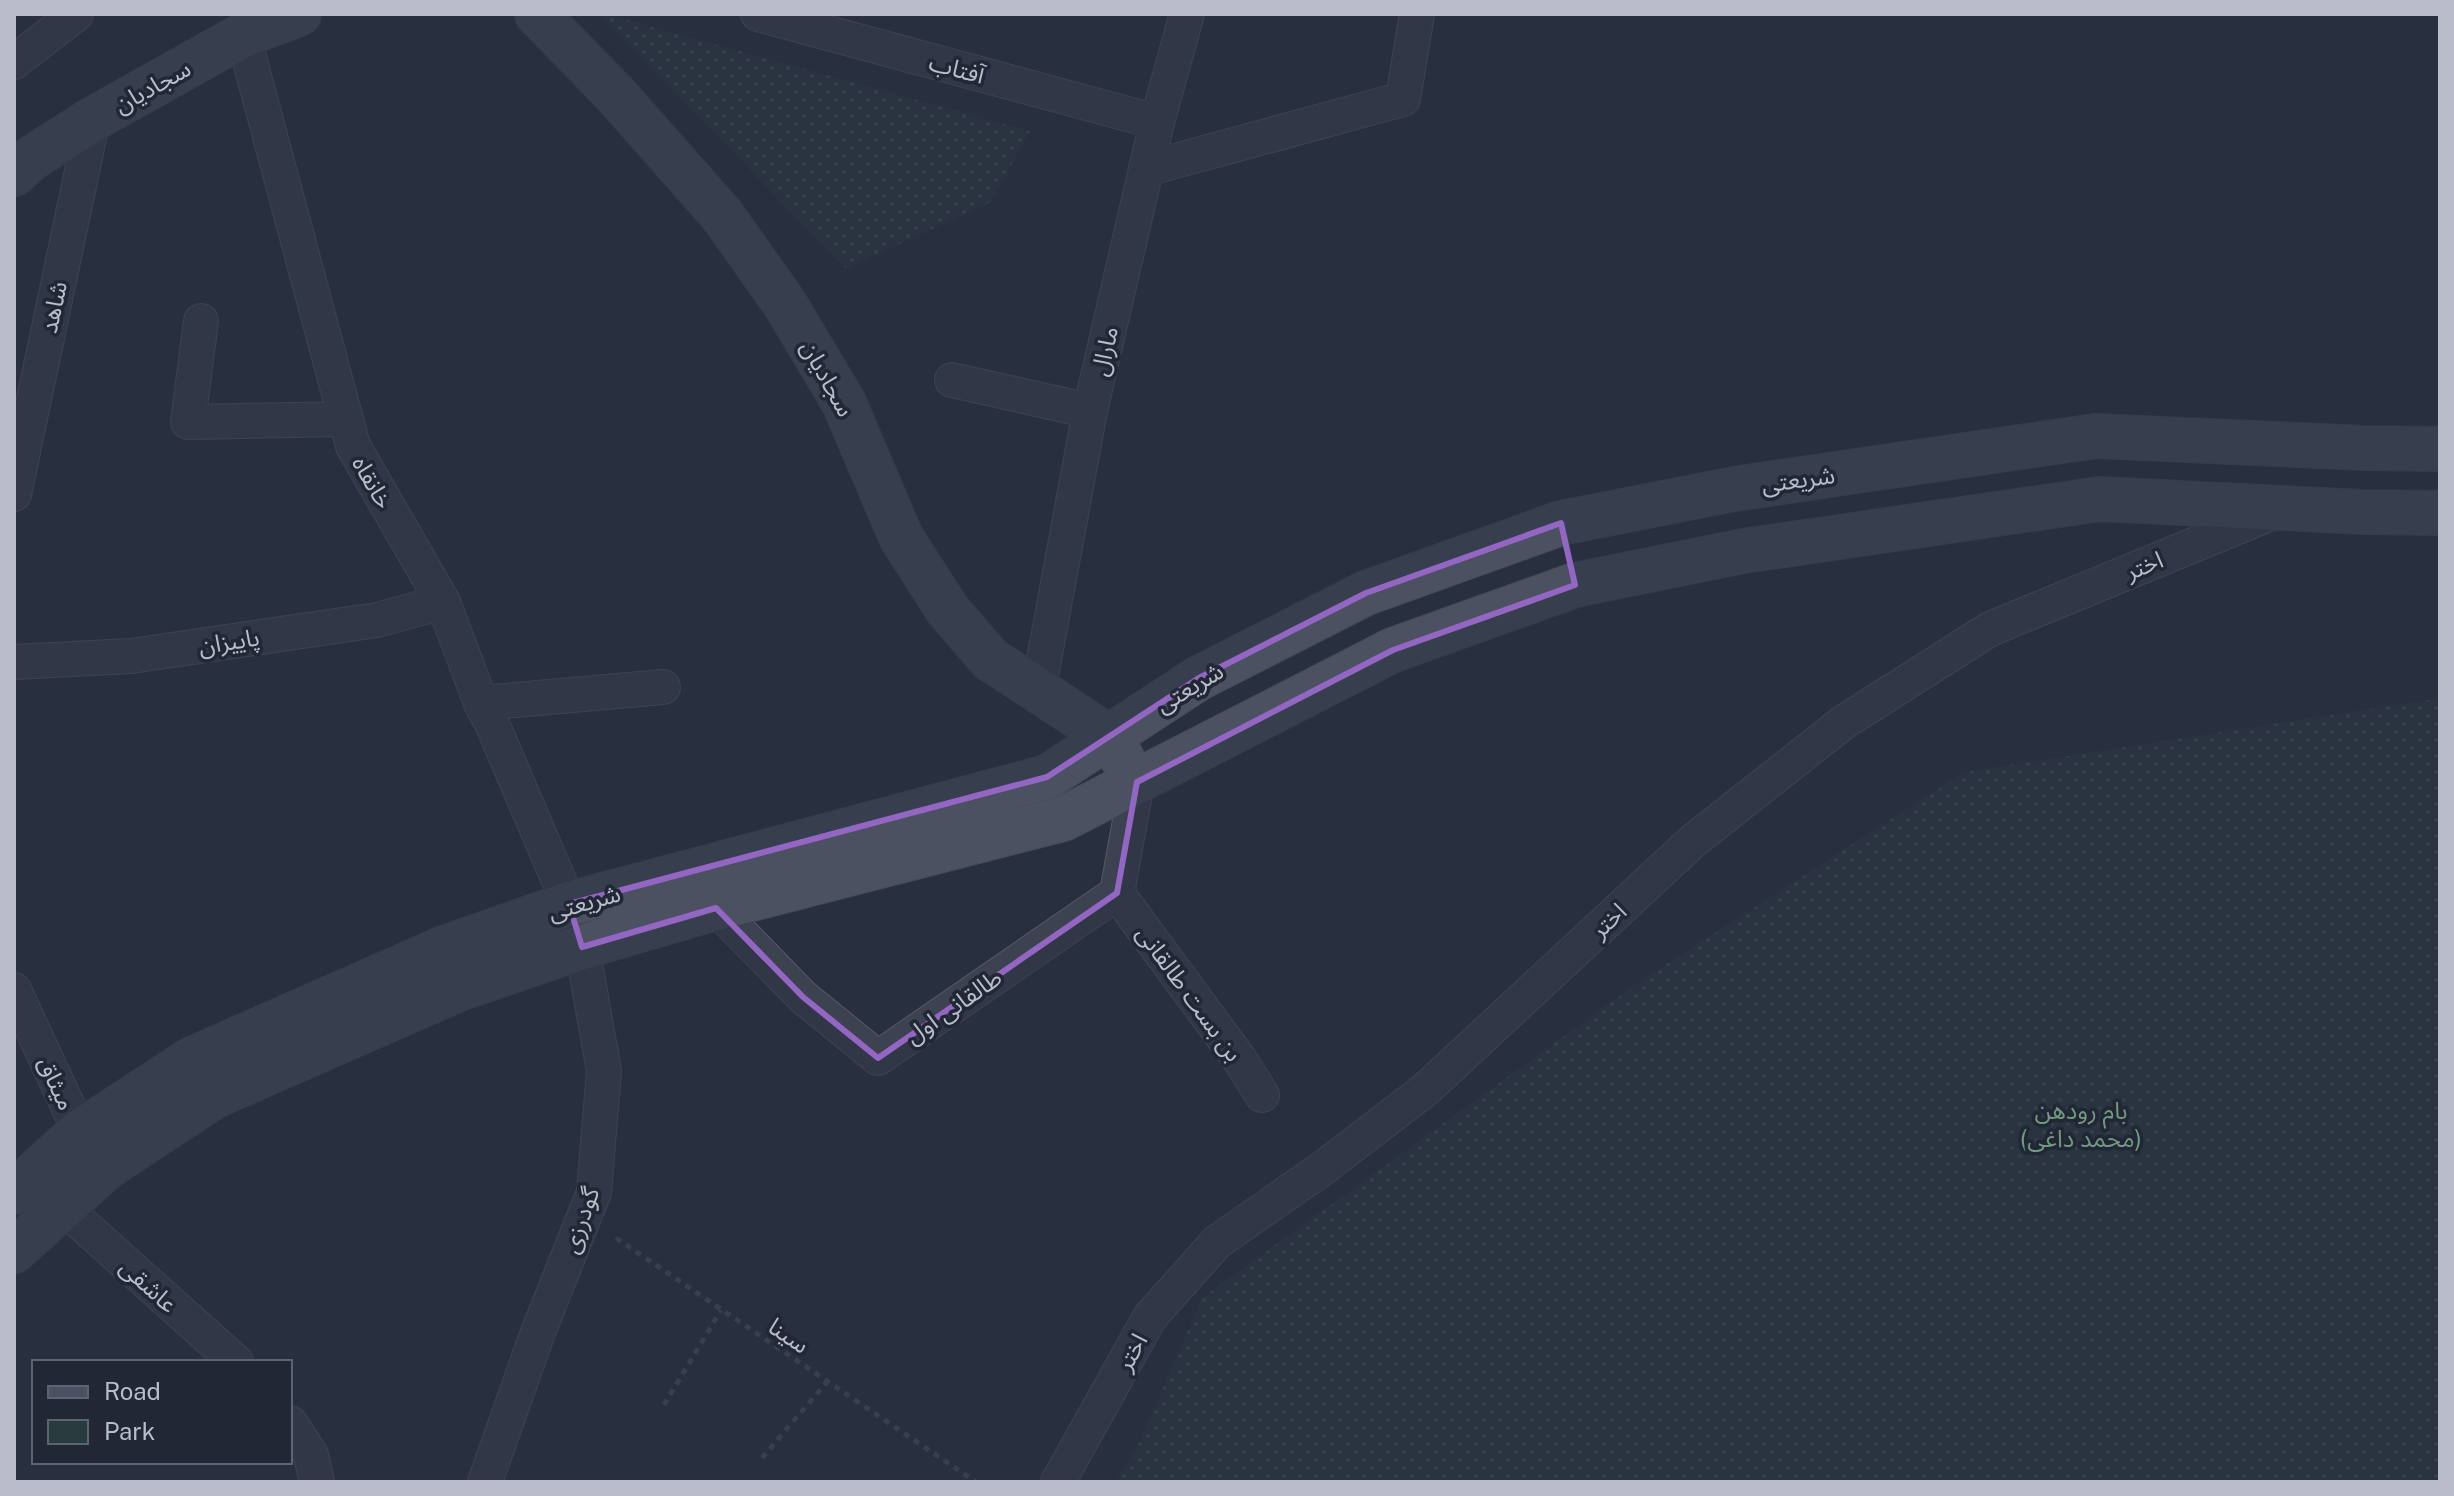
<svg xmlns="http://www.w3.org/2000/svg" width="2454" height="1496" viewBox="0 0 2454 1496" font-family="'Public Sans','Noto Sans Arabic',sans-serif">
	<style>
		.green { fill: url(#green-dots) }
		.lines { fill: none; stroke-linecap: round; stroke-linejoin: round }
		.street-casing { stroke: #545a66; stroke-width: 36 }
		.secondary-casing { stroke: #464b58; stroke-width: 46 }
		.path { stroke: #48585d; stroke-width: 5; stroke-dasharray: 6 6; stroke-linecap: butt }
		.street { stroke: #3c424f; stroke-width: 34 }
		.secondary { stroke: #4b5161; stroke-width: 44 }
		.marked { fill: none; stroke: #9466c3; stroke-width: 6; stroke-linejoin: round }
		.labels { text-anchor: middle; dominant-baseline: central; stroke-width: 7; stroke-linejoin: round; paint-order: stroke }
		.street-label { font-size: 24px; fill: #b9bdc9; stroke: #212734 }
		.park-label { font-size: 24px; fill: #72987f; stroke: #212734 }
	</style>
	<defs>
		<pattern id="green-dots" width="8" height="8" patternUnits="userSpaceOnUse" patternTransform="scale(2)"><rect width="8" height="8" fill="#2a3b40"/><path d="M2 2h.1M6 6h.1" fill="none" stroke="#47555a" stroke-width="1.8" stroke-linecap="round"/></pattern>
	</defs>
	<rect width="100%" height="100%" fill="#282f3f"/>
	<!-- green -->
	<g class="green">
		<polygon points="599,14 605,14 1030,131 991,202 846,269"/>
		<polygon points="2440,698 2440,1482 1116,1482 1140,1441 1202,1298 1639,982 1964,772"/>
	</g>
	<g class="lines">
		<!-- street casing -->
		<g class="street-casing">
			<g id="street">
				<polyline points="758,14 1157,122"/>
				<polyline points="243,35 353,446 443,602 481,703 493,726 569,904 582,947 604,1071 594,1192 537,1335 485,1482"/>
				<polyline points="14,62 76,14"/>
				<polyline points="1146,169 1403,99 1417,14"/>
				<polyline points="201,321 188,422 346,419"/>
				<polyline points="952,380 1090,411"/>
				<polyline points="14,494 93,119"/>
				<polyline points="14,662 131,656 377,620 443,602"/>
				<polyline points="1038,692 1090,411 1157,122 1187,14"/>
				<polyline points="481,703 663,687"/>
				<polyline points="1117,893 1240,1060 1262,1095"/>
				<polyline points="716,908 803,997 878,1058 1117,893 1137,782"/>
				<polyline points="14,990 80,1132"/>
				<polyline points="63,1207 236,1362"/>
				<polyline points="290,1423 311,1455 317,1482"/>
				<polyline points="1058,1482 1150,1317 1217,1242 1323,1168 1425,1090 1693,841 1844,722 1990,629 2276,511"/>
			</g>
		</g>
		<!-- secondary casing -->
		<g class="secondary-casing">
			<g id="secondary">
				<polyline points="537,14 615,94 722,215 785,304 844,403 901,537 947,609 990,659 1109,737 1122,758"/>
				<polyline points="14,174 32,158 93,119 243,35 299,14"/>
				<polyline points="14,1192 80,1132 192,1059 444,948 569,904 1047,777 1199,678 1366,593 1561,523 1734,489 2096,436 2364,448 2440,449"/>
				<polyline points="14,1251 107,1167 213,1097 459,989 582,947 716,908 1063,819 1393,650 1575,585 1743,551 2100,499 2364,512 2440,513"/>
			</g>
		</g>
		<!-- path -->
		<g class="path">
			<polyline points="616,1238 976,1482"/>
			<polyline points="664,1405 721,1310"/>
			<polyline points="762,1458 827,1382"/>
		</g>
		<!-- street -->
		<use href="#street" class="street"/>
		<!-- secondary -->
		<use href="#secondary" class="secondary"/>
	</g>
	<!-- marked area -->
	<path d="M0 0H2454V1496H0ZM1561,523L1575,585L1393,650L1137,782L1117,893L878,1058L803,997L716,908L582,947L569,904L1047,777L1199,678L1366,593Z" fill="#282f3f" fill-opacity=".55" fill-rule="evenodd"/>
	<path class="marked" d="M1561,523L1575,585L1393,650L1137,782L1117,893L878,1058L803,997L716,908L582,947L569,904L1047,777L1199,678L1366,593Z"/>
	<g class="labels">
		<!-- street labels -->
		<g class="street-label">
			<text transform="translate(957 68) rotate(15)">آفتاب</text>
			<text transform="translate(152 86) rotate(-29)">سجادیان</text>
			<text transform="translate(53 307) rotate(-78)">شاهد</text>
			<text transform="translate(1104 351) rotate(-77)">مارال</text>
			<text transform="translate(828 378) rotate(61)">سجادیان</text>
			<text transform="translate(1798 479) rotate(-8)">شریعتی</text>
			<text transform="translate(373 482) rotate(60)">خانقاه</text>
			<text transform="translate(2144 565) rotate(-22)">اختر</text>
			<text transform="translate(229 641) rotate(-9)">پاییزان</text>
			<text transform="translate(1189 687) rotate(-31)">شریعتی</text>
			<text transform="translate(584 902) rotate(-16)">شریعتی</text>
			<text transform="translate(1608 920) rotate(-43)">اختر</text>
			<text transform="translate(1190 993) rotate(54)">بن بست طالقانی</text>
			<text transform="translate(953 1006) rotate(-35)">طالقانی اول</text>
			<text transform="translate(57 1083) rotate(65)">میثاق</text>
			<text transform="translate(580 1220) rotate(-71)">گودرزی</text>
			<text transform="translate(149 1285) rotate(42)">عاشقی</text>
			<text transform="translate(789 1335) rotate(34)">سینا</text>
			<text transform="translate(1131 1352) rotate(-61)">اختر</text>
		</g>
		<!-- park labels -->
		<g class="park-label">
			<text x="2081" y="1110">بام رودهن<tspan x="2081" dy="28">(محمد داغی)</tspan></text>
		</g>
	</g>
	<!-- border -->
	<rect width="2454" height="1496" fill="none" stroke="#b9bdc9" stroke-width="32"/>
	<!-- legend -->
	<rect x="32" y="1360" width="260" height="104" fill="#212734" stroke="#5e6370" stroke-width="2"/>
	<rect x="48" y="1386" width="40" height="12" fill="#4b5161" stroke="#5e6370" stroke-width="2"/>
	<text x="104" y="1400" font-size="24" fill="#b9bdc9">Road</text>
	<rect x="48" y="1420" width="40" height="24" fill="#2a3b40" stroke="#5e6370" stroke-width="2"/>
	<text x="104" y="1440" font-size="24" fill="#b9bdc9">Park</text>
</svg>
